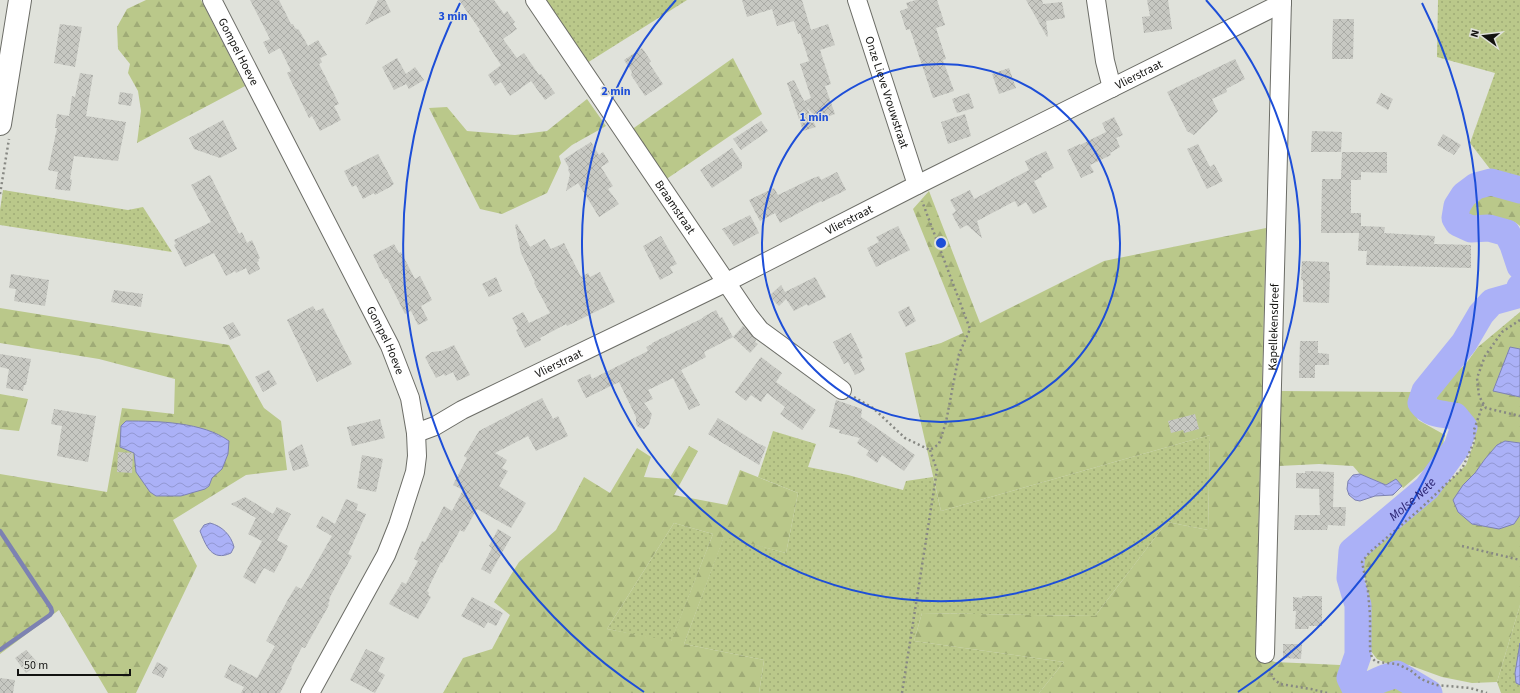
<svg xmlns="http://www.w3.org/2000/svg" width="1520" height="693" viewBox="0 0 1520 693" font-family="'Source Sans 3',sans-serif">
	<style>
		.grass { fill: url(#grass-dots) }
		.forest { fill: url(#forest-firs); fill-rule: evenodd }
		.water { fill: url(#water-waves); stroke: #7d82b2 }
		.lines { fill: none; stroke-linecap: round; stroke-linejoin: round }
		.stream { stroke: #7d82b2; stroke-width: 4.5 }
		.river { stroke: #abb1f7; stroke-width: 27 }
		.building { fill: url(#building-cross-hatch) }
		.minor-casing { stroke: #6c6d67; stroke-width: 20 }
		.tertiary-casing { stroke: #6c6d67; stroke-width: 24 }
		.path { stroke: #878883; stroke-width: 2.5; stroke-dasharray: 2 3; stroke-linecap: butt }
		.minor { stroke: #fff; stroke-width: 18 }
		.tertiary { stroke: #fff; stroke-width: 22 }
		.ring { fill: none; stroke: #1d4ed8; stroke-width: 2 }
		.labels { text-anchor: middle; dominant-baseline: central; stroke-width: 3; stroke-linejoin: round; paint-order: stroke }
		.street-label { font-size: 12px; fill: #131311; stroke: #e0e2db }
		.water-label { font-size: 13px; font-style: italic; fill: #271f6e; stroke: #e0e2db }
		.centre { fill: #1d4ed8; stroke: #e0e2db; stroke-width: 2 }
		.ring-label { font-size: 12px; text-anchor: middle; font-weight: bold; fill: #1d4ed8; stroke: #e0e2db; stroke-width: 3; stroke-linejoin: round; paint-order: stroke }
	</style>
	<defs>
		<pattern id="grass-dots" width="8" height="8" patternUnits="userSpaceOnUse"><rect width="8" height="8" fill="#bac88a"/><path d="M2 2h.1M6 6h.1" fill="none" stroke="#9fab76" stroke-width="1.8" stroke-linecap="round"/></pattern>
		<pattern id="forest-firs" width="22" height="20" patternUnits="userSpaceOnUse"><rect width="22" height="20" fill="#bac88a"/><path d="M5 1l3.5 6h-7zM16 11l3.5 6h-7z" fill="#9fab76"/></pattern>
		<pattern id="water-waves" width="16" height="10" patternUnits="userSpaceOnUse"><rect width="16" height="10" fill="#abb1f7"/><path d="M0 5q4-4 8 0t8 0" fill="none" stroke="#9297d3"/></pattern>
		<pattern id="building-cross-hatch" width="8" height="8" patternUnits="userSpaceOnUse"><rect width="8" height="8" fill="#c7c8c2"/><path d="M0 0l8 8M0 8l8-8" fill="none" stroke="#aaaba6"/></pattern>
	</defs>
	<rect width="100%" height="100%" fill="#e0e2db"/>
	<!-- grass -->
	<g class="grass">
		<polygon points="542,0 687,0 587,63"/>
		<polygon points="1438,0 1520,0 1520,179 1490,169 1470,143 1495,73 1437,57"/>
		<polygon points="3,190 128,210 143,207 172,252 0,225 0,210"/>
		<polygon points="773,431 816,444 808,467 848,475 903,490 906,481 933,477 941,511 1210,435 1208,530 1167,522 1095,616 922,613 914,641 1064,662 1039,693 759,693 764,660 684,644 724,536 786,553 798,493 758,477"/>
		<polygon points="674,523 713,534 671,642 607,629"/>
		<polygon points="1520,605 1520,693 1501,693 1497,682"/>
		<polygon points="1389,683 1399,683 1414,693 1361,693 1372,692"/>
	</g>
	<!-- forest -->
	<g class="forest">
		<polygon points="146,0 201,0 245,86 137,143 141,111 138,91 128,73 130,64 118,49 117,27 127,9"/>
		<polygon points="733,58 762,114 665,180 631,130"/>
		<polygon points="587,99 606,126 572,145 559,156 561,163 547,193 502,214 480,209 429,108 447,107 467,131 515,135 547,131"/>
		<path d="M1501,189L1520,199V226C1507,215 1490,220 1474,222L1468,216L1466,212C1475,193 1481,190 1501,189Z"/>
		<polygon points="929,191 980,323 1104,261 1266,228 1257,585 1257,655 1275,662 1340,665 1343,685 1346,693 1039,693 1064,662 914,641 922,613 1095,616 1167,522 1208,530 1210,435 941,511 905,353 941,343 963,333 913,209"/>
		<polygon points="0,308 229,345 264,408 281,421 287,470 246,475 173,520 197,566 136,693 108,693 59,610 0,654 0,474 107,492 122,408 174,414 175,379 99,359 0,343"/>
		<polygon points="1520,312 1520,443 1505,441 1485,459 1475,473 1463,485 1514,524 1520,515 1520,605 1497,682 1472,683 1442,677 1409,665 1386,663 1377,659 1370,650 1371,624 1369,600 1362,562 1370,552 1425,504 1466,465 1475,440 1473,421 1460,405 1447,405 1436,400 1437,394 1445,380 1465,365 1478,347"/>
		<polygon points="1279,391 1414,392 1412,405 1418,420 1445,435 1441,455 1403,488 1396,479 1386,485 1360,474 1353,466 1319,464 1279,466"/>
		<polygon points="0,394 28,399 19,431 0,429"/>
		<path d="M689,446L698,451L674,495L727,505L740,470L798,493L786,553L724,537L684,644L764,660L759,693H443L463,658L492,649L510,615L494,602L519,562L556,530L584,477L610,493L637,448L651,457L644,477L669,479ZM674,523L713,534L671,641L607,629Z"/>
	</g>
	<!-- water -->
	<g class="water">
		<polygon points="1510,347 1520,349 1520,397 1493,391"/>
		<path d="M126,421C158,421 203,422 229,441L228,454L222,469L212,478L209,486L205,489L181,496H156L150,492L136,472L134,453L120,447L121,426Z"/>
		<polygon points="1505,441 1520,443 1520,515 1514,524 1499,529 1472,524 1458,512 1453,500 1463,485 1475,473 1485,459 1497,445"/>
		<polygon points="1360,474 1386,485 1396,479 1402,486 1393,495 1375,496 1360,501 1355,500 1349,495 1347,489 1348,481 1353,475"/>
		<path d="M210,523C222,526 231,535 234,547L231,553C212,562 206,546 200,531L204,525Z"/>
		<polygon points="1520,643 1520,685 1516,683 1515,673"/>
	</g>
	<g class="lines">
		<!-- stream -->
		<polyline class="stream" points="0,531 51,608 52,612 50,615 0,650"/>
		<!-- river -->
		<g class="river">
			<polyline points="1520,190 1491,182 1476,186 1464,195 1457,206 1455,218 1458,223 1471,229 1489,228 1507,233 1513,245 1520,266"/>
			<path id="s1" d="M1429,693L1397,674C1392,676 1387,677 1382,679C1372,683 1365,688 1355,688L1350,678L1358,655V605L1350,578L1352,551L1427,488L1457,447L1464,427L1455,416C1442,414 1430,415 1421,403L1425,391L1464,343L1481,314L1492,302L1517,295L1520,287"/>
		</g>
	</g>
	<!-- building -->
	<g class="building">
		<polygon points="250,0 279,0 291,24 293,24 295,28 299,30 308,46 318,40 327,55 320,58 322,62 319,64 339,104 334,106 341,120 320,131 312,116 309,118 287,73 291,71 280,48 269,54 263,42 270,39"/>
		<polygon points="378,0 385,0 391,12 365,25"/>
		<polygon points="459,0 494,0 504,14 507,11 515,22 513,24 517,29 503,39 517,58 524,53 539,75 541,74 555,93 545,100 531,81 510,96 501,82 495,86 488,75 501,65 479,31 480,30"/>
		<polygon points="742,0 802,0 811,30 828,24 835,45 820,50 831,84 825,86 835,114 819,120 807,108 816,127 803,131 787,83 794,80 804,101 811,98 800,64 809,61 800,33 798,34 794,21 777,26 772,9 747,17"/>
		<polygon points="916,0 937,0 945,25 936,28 946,59 943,60 954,91 933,98 910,29 906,30 900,11 908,8 906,3"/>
		<polygon points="1026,0 1042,0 1043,4 1062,2 1065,18 1046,21 1048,36 1047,37"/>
		<polygon points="1147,0 1168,0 1172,29 1144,33 1142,17 1150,16"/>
		<polygon points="1333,19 1354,19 1353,59 1332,59"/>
		<polygon points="60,24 82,27 75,67 54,63"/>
		<polygon points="642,48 651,61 649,63 663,84 645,96 631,75 632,72 624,60"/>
		<polygon points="397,58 406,74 415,67 424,80 409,89 406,84 394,90 382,67"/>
		<polygon points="1235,59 1245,79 1226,89 1227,92 1212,99 1218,111 1194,135 1187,131 1167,92"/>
		<polygon points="1009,68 1016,88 999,94 992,74"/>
		<polygon points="80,73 93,75 86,116 126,122 118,161 74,156 70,179 72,180 70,191 55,189 58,172 48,170 57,128 55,128 57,114 69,116 72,96 75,97"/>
		<polygon points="120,92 133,94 131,106 118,104"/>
		<polygon points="969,93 974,108 957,113 952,99"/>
		<polygon points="1381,93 1393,99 1388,110 1376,103"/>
		<polygon points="965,114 971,136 948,144 941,122"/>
		<polygon points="1114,117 1123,135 1116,138 1120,147 1110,153 1111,155 1090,165 1094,172 1081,178 1067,150 1080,144 1080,145 1106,132 1102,123"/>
		<polygon points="223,120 237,149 220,158 194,149 189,138"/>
		<polygon points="761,121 768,131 741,150 733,139"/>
		<polygon points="1312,131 1342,132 1341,152 1311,152"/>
		<polygon points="1443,134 1461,145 1454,155 1437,145"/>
		<polygon points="591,142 599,155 603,152 609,162 601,167 613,186 608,189 619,204 599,217 578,183 566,191 570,174 568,170 569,168 564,159"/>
		<polygon points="1198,144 1210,167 1214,164 1223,181 1207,189 1187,149"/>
		<polygon points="732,148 742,163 742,168 712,188 700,170"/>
		<polygon points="1046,151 1054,168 1041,175 1042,177 1034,181 1047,207 1033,214 1026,202 1018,207 1015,201 977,221 982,238 967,225 960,229 952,214 956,211 950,200 970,190 974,199 1029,170 1025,161"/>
		<polygon points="1342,152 1387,152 1387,173 1361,172 1361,180 1351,180 1351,213 1361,213 1361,226 1385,227 1384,233 1435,236 1434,244 1436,244 1471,245 1471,268 1366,265 1367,251 1358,251 1359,233 1321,233 1322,179 1341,179"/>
		<polygon points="378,154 394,184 392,185 392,186 375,195 374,193 363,199 356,185 352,187 344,171"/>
		<polygon points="837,172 846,190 822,202 821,201 780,223 775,213 760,221 749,200 774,188 778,195 811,179 819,176 821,180"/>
		<polygon points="210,175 239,234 242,232 247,243 252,240 260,258 258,259 259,261 257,262 260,269 249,275 246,268 236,273 235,271 226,276 214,253 185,267 174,245 176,244 174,240 211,222 191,185"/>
		<polygon points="750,215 759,233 734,246 722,229"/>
		<polygon points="517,224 530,247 545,239 551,249 564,243 581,277 588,273 590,277 600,272 615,302 567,326 566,324 540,338 541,340 525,348 516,330 518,329 512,318 523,312 529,323 550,313 534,283 535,282 521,253 515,225"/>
		<polygon points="898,226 910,250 876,267 867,248 879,242 876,237"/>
		<polygon points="661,236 677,264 670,267 673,273 660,280 643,246"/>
		<polygon points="394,244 399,253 401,252 415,279 420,276 432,300 421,306 428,320 418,325 411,311 405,314 387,278 385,279 373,255"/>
		<polygon points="1302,261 1329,262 1329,271 1330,271 1329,303 1303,302 1303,280 1301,280"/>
		<polygon points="11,274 49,280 45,306 14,301 16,289 9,288"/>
		<polygon points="496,277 502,291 489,297 482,284"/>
		<polygon points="815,277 826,297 808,306 807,304 794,311 786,299 779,306 769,296 781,285 785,292"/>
		<polygon points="114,290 143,294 141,307 111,302"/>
		<polygon points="313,306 316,311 323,308 352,364 317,382 287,320"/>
		<polygon points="909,306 916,321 906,327 898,312"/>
		<polygon points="716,310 720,318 722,317 733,337 704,352 706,357 681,370 700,405 689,410 673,378 648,390 653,399 644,403 652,414 649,424 644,429 638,427 636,424 636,417 619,382 586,398 577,380 590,374 592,379 648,351 646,347 652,344 652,343 703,318 703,317"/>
		<polygon points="233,322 241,335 230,340 223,327"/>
		<polygon points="743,326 756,340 755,342 758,344 750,353 733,337"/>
		<polygon points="851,333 863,358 860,359 865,370 855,375 848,362 844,364 833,342"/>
		<polygon points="1300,341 1318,341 1318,353 1329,354 1329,365 1315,365 1315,378 1299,378"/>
		<polygon points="454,345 470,375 457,381 453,372 445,376 444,374 436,378 425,357 432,352 441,351"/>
		<polygon points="0,354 31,359 26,385 24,385 23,391 6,388 9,369 0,367"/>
		<polygon points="761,357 782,373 776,382 816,410 802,430 780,414 785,407 767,393 761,402 751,395 746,401 735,392"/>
		<polygon points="269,370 277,384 263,392 255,377"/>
		<polygon points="542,398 553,419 558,416 568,436 536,451 528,436 495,453 507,460 502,468 508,471 499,486 526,503 511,528 477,509 464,532 460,530 442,563 441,562 427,591 429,593 428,595 431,597 418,619 389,604 402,582 406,584 418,561 414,559 422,541 425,542 444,506 452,511 463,490 453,485 467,458 464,456 479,431"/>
		<polygon points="836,400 862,409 861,417 915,455 904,471 882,455 877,463 866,455 869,451 857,443 860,438 839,433 840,430 829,427"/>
		<polygon points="54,409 96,416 88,462 57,456 62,426 51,424"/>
		<polygon points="1195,414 1199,429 1184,433 1183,430 1171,433 1168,421"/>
		<polygon points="718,418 757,443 766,447 759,465 708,434"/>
		<polygon points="380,419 385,438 352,446 347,427"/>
		<polygon points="302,444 309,466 293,471 288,452"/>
		<polygon points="118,452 133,453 132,473 117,472"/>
		<polygon points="362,455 383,459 376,492 357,488"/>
		<polygon points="1305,471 1334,472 1333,507 1346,507 1345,526 1328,525 1327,530 1294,530 1295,515 1320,515 1319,489 1296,488 1296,473 1305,473"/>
		<polygon points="245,497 273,514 277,507 291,514 277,540 288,546 284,554 274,573 264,568 255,584 243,577 262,541 248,534 256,518 231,504"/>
		<polygon points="346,499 358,504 356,510 366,514 348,554 352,556 329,599 330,600 328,604 329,605 305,648 302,647 291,668 292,669 280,693 241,693 244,687 224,677 230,664 257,678 275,646 266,641 287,601 296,586 301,589 305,583 332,536 316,527 322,516 335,524"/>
		<polygon points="498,529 511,537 490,574 481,569 492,548 489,546"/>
		<polygon points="1302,596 1322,596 1322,626 1309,626 1308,629 1295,629 1296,611 1293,611 1293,597 1302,598"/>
		<polygon points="472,597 503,613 496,626 488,622 484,628 461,616"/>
		<polygon points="1283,644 1302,644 1301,659 1283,658"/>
		<polygon points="366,649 385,658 378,671 385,675 375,693 350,680"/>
		<polygon points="26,650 39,664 26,673 15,658"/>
		<polygon points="157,662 168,668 163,678 152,673"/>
		<polygon points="0,678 15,680 13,693 0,693"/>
	</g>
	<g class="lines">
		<!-- minor casing -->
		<g class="minor-casing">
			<g id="minor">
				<path id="s2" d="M212,0L390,346L410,398L416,433L417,456L415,472L398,525L386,555L310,693"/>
				<path id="s3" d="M535,0L749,316L760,330L842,390"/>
				<path id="s4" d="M857,0L917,185"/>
				<polyline points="1096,0 1105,61 1112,88"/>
				<path id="s5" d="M416,433L435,426L462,410L725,283L917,185L1282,3"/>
				<path id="s6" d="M1265,654L1282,0"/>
			</g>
		</g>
		<!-- tertiary casing -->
		<g class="tertiary-casing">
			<polyline id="tertiary" points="0,124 20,0"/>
		</g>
		<!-- path -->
		<g class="path">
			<polyline points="0,194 9,139"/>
			<polyline points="1520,320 1502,332 1485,356 1477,378 1479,396 1486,408 1520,416"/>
			<polyline points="854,397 873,408 905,438 930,450 939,444 946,422 959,354 970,329 922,201"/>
			<polyline points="1483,404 1474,430 1475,440 1462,469 1419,510 1370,552 1362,562 1368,591 1370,615 1370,650 1372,658 1376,662 1397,664 1410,670 1421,679 1436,685 1470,688 1487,693"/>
			<polyline points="1462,546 1520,560"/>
			<polyline points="1269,669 1274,679 1280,684 1311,689 1327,693"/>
			<polyline points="902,693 937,470 930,450"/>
		</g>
		<!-- minor -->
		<use href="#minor" class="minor"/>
		<!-- tertiary -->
		<use href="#tertiary" class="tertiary"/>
	</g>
	<!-- distance rings -->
	<g class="ring">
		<circle cx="941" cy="243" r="179"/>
		<path d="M1206 0A359 359 0 1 1 676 0"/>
		<path d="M644 692A538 538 0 0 1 460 3M1422 3A538 538 0 0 1 1238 692"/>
	</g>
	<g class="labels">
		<!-- street labels -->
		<g class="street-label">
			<text stroke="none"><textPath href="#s2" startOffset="58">Gompel Hoeve</textPath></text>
			<text stroke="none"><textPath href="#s5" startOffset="807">Vlierstraat</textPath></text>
			<text stroke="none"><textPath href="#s4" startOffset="97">Onze Lieve Vrouwstraat</textPath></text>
			<text stroke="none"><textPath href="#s3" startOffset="250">Braamstraat</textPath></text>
			<text stroke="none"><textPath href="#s5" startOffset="483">Vlierstraat</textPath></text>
			<text stroke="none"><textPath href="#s6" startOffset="327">Kapellekensdreef</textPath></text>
			<text stroke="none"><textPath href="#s2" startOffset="382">Gompel Hoeve</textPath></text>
			<text stroke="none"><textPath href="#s5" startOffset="159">Vlierstraat</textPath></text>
		</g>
		<!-- water labels -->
		<g class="water-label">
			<text stroke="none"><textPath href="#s1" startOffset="302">Molse Nete</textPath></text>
		</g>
	</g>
	<circle cx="941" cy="243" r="6" class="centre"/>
	<g class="ring-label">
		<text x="453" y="20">3 min</text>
		<text x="616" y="95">2 min</text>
		<text x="814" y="121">1 min</text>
	</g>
	<!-- north arrow -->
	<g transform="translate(1484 36) rotate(285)" stroke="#e0e2db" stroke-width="3" paint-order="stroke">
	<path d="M0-3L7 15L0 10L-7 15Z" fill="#131311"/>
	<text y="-6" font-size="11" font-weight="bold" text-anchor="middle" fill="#131311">N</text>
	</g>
	<!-- scale -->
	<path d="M18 669v6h112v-6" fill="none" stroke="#131311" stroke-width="2"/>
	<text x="24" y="669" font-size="12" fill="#131311" stroke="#e0e2db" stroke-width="3" paint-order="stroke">50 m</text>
</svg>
